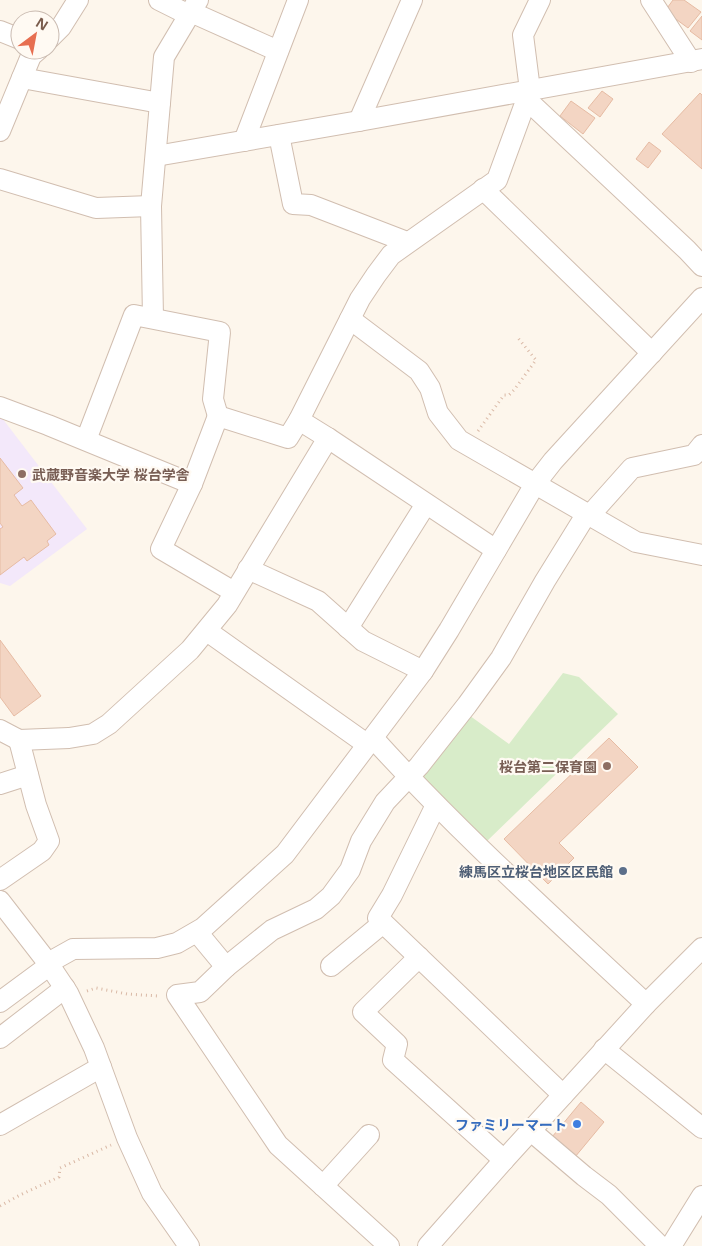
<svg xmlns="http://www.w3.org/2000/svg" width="702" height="1246" viewBox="0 0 702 1246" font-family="'Noto Sans','Noto Sans JP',sans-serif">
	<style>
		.education { fill: #f3e8fa }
		.green { fill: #d8ecc9 }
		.building { fill: #f3d5c3; stroke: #e6bba3 }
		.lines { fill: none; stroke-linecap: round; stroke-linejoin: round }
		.minor-casing { stroke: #d1beb0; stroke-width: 22 }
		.path { stroke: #d9b8a5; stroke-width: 3; stroke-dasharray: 1 4; stroke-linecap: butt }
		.minor { stroke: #fff; stroke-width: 20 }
		.education-dot { fill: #8d6e63; stroke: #fffaf3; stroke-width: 2 }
		.service-dot { fill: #5c6f8a; stroke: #fffaf3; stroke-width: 2 }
		.shop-dot { fill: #3f7fe0; stroke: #fffaf3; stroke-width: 2 }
		.labels { text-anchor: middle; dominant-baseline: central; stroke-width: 4.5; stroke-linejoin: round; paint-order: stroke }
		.education-label { font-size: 14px; font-weight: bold; fill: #785e54; stroke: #fffaf3; text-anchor: start }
		.service-label { font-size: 14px; font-weight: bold; fill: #4e5e75; stroke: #fffaf3; text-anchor: end }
		.shop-label { font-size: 14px; font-weight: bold; fill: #366cbe; stroke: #fffaf3; text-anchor: end }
	</style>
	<rect width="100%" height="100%" fill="#fdf6ec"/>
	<!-- education -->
	<polygon class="education" points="0,418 2,418 87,529 10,586 0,583"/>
	<!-- green -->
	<polygon class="green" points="563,673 579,677 618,714 485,843 418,774 466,713 509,744"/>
	<!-- building -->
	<g class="building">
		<polygon points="673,0 684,0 701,12 688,28 665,11"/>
		<polygon points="702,16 702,40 690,31"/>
		<polygon points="602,91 613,99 600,117 588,108"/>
		<polygon points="700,93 702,95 702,169 662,134"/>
		<polygon points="571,101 595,118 583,134 560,116"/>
		<polygon points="649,142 661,151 648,168 636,159"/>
		<polygon points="0,458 23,488 14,495 22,506 31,500 56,534 47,541 49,545 27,561 24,557 0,575 0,529 3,527 0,523"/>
		<polygon points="0,640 41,696 14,716 0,697"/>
		<polygon points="609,738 638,767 559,843 574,858 548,884 504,839"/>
		<polygon points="581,1102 604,1122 575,1157 552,1137"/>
	</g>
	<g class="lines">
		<!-- minor casing -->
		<g class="minor-casing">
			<g id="minor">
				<polyline points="159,0 189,15"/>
				<polyline points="651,0 691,62"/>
				<polyline points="191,12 278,51"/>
				<polyline points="0,31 20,39"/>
				<polyline points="50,38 61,27 78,0"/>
				<polyline points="22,78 160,103"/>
				<polyline points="526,99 687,250 702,266"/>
				<polyline points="359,121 412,0"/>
				<polyline points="0,131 31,56 38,50"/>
				<polyline points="279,135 293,204 311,205 407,242"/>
				<polyline points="244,141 298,0"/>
				<polyline points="156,156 359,121 702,59"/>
				<polyline points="0,179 96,208 151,206"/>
				<polyline points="483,189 652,353"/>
				<polyline points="153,318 151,206 164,57 198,0"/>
				<polyline points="350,319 419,371 430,388 438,413 459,440 636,542 702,555"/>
				<polyline points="0,407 48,425 192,484"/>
				<polyline points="299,420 328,438 496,550"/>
				<polyline points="86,440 134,315 220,332 213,399 218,416"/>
				<polyline points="248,569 318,601 363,641 423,671"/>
				<polyline points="234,592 161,549 192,484 218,416 288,438 299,420 360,299 376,275 391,255 497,180 530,90 523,35 540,0"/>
				<polyline points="348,628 426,504"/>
				<polyline points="207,631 368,745"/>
				<polyline points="0,730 19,740 69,738 93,734 109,724 190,650 227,605 328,438"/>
				<path d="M373,738C458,832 553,917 646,1004"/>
				<polyline points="0,784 28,775"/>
				<polyline points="436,805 392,895 378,918 563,1095"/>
				<polyline points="0,880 42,851 49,841 36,805 19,740"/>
				<polyline points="0,901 48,963 68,993 94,1048 127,1138 152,1193 189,1246"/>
				<polyline points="197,932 226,967"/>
				<polyline points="419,957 363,1012 397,1044 393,1060 504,1160"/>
				<polyline points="48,963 73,949 157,948 177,943 203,928 285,854 423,671 449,630 535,484 553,461 702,298"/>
				<polyline points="331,966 383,923"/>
				<polyline points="0,1002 50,965"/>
				<polyline points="0,1038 65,988"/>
				<polyline points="604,1049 702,1128"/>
				<polyline points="0,1125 101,1067"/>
				<polyline points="531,1131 584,1176 609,1195 660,1246"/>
				<polyline points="323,1186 369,1135"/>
				<polyline points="389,1246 278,1145 177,995 200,992 226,967 272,930 316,909 331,896 350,870 361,841 385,802 419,766 467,705 501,658 545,581 584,518 590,515 632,468 694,455 702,445"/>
				<polyline points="428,1246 504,1160 646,1004 702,948"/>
				<polyline points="671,1246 702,1196"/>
			</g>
		</g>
		<!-- path -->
		<g class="path">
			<polyline points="478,431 504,395 509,395 514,390 536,360 518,338"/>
			<polyline points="87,991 96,988 127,994 158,996"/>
			<polyline points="0,1206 20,1195 59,1177 60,1168 111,1145"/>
		</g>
		<!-- minor -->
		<use href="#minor" class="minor"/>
	</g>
	<!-- markers -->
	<g class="education-dot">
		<circle cx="22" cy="474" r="5"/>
		<circle cx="607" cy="766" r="5"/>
	</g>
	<circle class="service-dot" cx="623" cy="871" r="5"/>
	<circle class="shop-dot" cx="577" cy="1124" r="5"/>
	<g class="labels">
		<!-- education labels -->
		<g class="education-label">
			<text x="32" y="474">武蔵野音楽大学 桜台学舎</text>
			<text x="597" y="766" text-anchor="end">桜台第二保育園</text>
		</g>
		<!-- service labels -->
		<g class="service-label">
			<text x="613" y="871">練馬区立桜台地区区民館</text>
		</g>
		<!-- shop labels -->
		<g class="shop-label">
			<text x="567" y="1124">ファミリーマート</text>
		</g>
	</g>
	<!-- north arrow -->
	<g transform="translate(35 35) rotate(32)"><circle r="24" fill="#fffaf3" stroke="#cabbb1"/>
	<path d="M0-4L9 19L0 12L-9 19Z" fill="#e76f51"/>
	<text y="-8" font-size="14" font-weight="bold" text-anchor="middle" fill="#7a5c4d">N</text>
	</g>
</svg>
